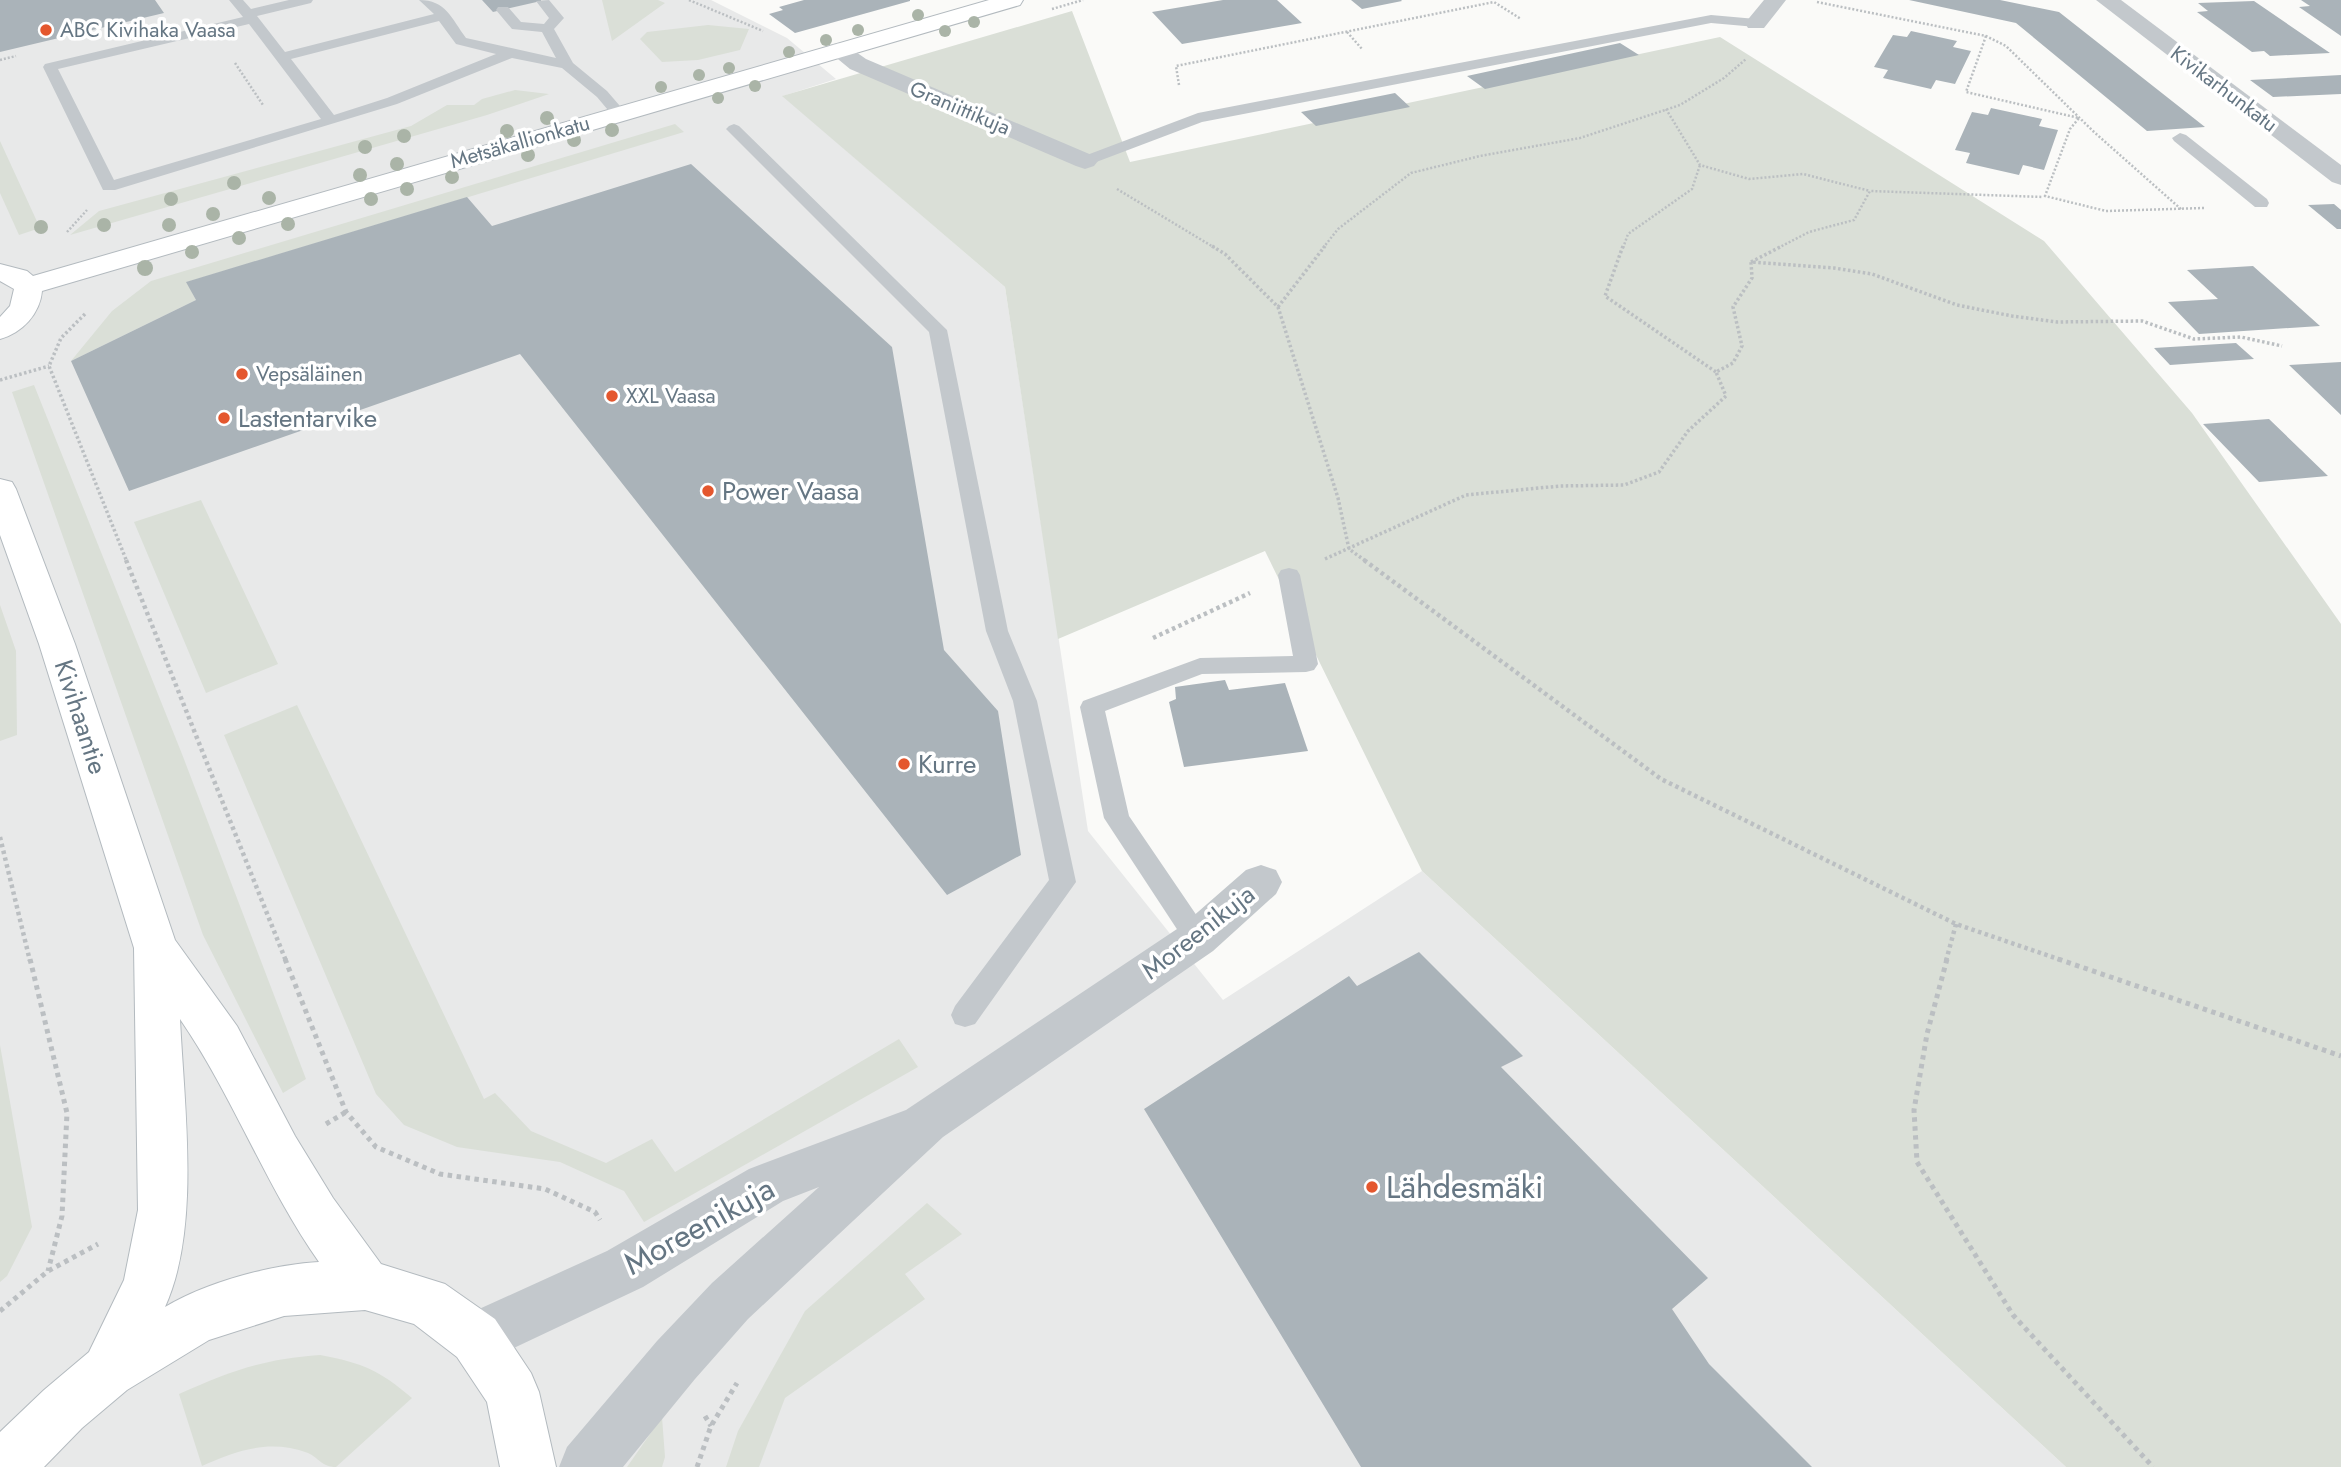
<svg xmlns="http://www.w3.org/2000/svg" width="2341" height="1467" font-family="Jost,sans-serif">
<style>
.built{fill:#e8e9e9}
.green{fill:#dadfd7}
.building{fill:#aab3b9}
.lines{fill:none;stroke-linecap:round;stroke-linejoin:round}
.secondary-casing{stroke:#b3babf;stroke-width:2}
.path-far3{stroke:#bbbfc2;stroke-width:2.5;stroke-dasharray:2 2;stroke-linecap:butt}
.path-far2{stroke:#bbbfc2;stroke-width:3.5;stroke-dasharray:2.5 2.5;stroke-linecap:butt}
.path-far1{stroke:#bbbfc2;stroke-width:4.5;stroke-dasharray:3.5 3.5;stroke-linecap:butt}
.path{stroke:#bbbfc2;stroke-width:5;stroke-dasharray:4.5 4.5;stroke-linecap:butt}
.lane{fill:#c3c8cc;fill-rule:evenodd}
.street{fill:#c3c8cc;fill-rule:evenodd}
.secondary{fill:#fff;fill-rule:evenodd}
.tree{fill:#aab4a7}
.poi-dot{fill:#e4572e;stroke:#fff;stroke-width:2.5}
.labels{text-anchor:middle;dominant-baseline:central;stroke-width:7;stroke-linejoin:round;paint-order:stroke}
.far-poi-label{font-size:21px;fill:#657683;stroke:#fff;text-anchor:start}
.far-street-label{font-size:21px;fill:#657683;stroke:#fff}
.poi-label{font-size:26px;fill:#657683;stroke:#fff;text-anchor:start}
.street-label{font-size:26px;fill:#657683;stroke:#fff}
.near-poi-label{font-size:32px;fill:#657683;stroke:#fff;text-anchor:start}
.near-street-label{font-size:32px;fill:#657683;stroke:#fff}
</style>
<rect width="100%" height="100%" fill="#fafaf8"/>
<path class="built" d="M0 0H711L787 38 836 79 783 96 1005 287 1088 831 1223 1000 1422 871 2066 1467H0Z"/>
<path class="green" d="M602 0H658L665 3 612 41Z
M1072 11 1130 162 1720 37 2044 241 2192 413 2341 624V1467H2066L1422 871 1265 551 1058 639 1005 287 782 96Z
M708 25 749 29 740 50 698 60 662 62 640 39 647 32Z
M515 90 549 94 487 115 70 235 99 211 411 126 447 105H474L482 99Z
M675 124 684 132 187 282 196 300 71 361 112 311 151 281Z
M0 141 40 228 19 235 0 193Z
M34 385 182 754 306 1079 283 1093 203 935 12 392Z
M201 500 278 664 206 693 134 522Z
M0 605 16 651 17 735 0 741Z
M297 705 484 1099 495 1093 531 1131 606 1163 652 1139 675 1172 899 1039 918 1067 644 1222 624 1191 560 1162 457 1147 404 1125 376 1094 224 735Z
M0 1045 32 1227 7 1276 0 1282Z
M927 1203 962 1234 905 1274 925 1299 785 1398 759 1467H726L738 1431 805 1311Z
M320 1355C363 1363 379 1370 412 1398L336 1467C322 1467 319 1458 308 1453 270 1439 237 1450 202 1466L179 1394C231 1371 263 1359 320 1355Z
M662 1417 665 1457 662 1467H627Z"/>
<path class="building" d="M0 0H155L164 13 0 52Z
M482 0H541V1L493 12Z
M804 0H910V1L795 33 769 14 783 10 779 7Z
M1223 0H1277L1302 23 1182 44 1152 12Z
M1351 0H1401L1402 1 1362 9Z
M1909 0H2000L2059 12 2205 127 2147 131 2016 23Z
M2301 0H2341V36L2299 7 2310 6Z
M2254 1 2330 53 2270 56 2264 51 2252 52 2197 12 2208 11 2198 3Z
M1911 31 1957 41 1953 47 1971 51 1955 84 1936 80 1931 89 1883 78 1888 70 1874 67 1893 35 1907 37Z
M1620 43 1639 55 1485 89 1467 76Z
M2341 75V94L2273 97 2250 80Z
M1395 93 1410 107 1316 126 1301 112Z
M1991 108 2042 119 2039 126 2058 130 2044 170 2023 165 2019 175 1966 163 1970 153 1955 150 1972 112 1988 115Z
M691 164 892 347 944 650 998 711 1021 855 947 895 520 354 129 491 71 361 196 300 186 282 467 197 492 226Z
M2334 204 2341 210V229H2337L2308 205Z
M2253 266 2320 326 2199 334 2168 302 2218 299 2187 270Z
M2236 343 2254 359 2170 365 2154 348Z
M2341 362V415L2289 365Z
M2269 419 2328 476 2259 482 2203 424Z
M1225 680 1229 690 1285 683 1308 751 1184 767 1169 702 1176 699 1175 687Z
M1419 952 1523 1056 1501 1067 1708 1278 1672 1309 1709 1364 1812 1467H1361L1144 1109 1349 976 1357 986Z"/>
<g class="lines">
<g class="secondary-casing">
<path id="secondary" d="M989 0H1023L1020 5 42 291C40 314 22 333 0 339V317L10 306 14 289 0 281V264L27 271 33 276Z
M0 479 12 482 16 489 75 644 175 940 237 1026 295 1136 333 1198 381 1264 445 1284 495 1319 531 1373 539 1392 556 1467H500L487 1402 457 1357 414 1324 365 1310 284 1316 209 1340 127 1390 82 1428 44 1467H0V1432L44 1390 89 1352 124 1280 138 1210 134 948 39 644 0 535ZM180 1019C233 1096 265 1185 319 1262 270 1265 207 1282 165 1307 201 1228 184 1106 180 1019Z"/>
</g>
<path class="path-far3" d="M689 0 763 31
M1817 2 1986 36 2006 46 2094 132 2182 210
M1052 9 1083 0
M1347 32 1362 49
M1986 36 1966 92 2079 118 2070 129 2045 196 2106 211 2204 208
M0 60 16 56
M235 63 263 105
M1179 85 1176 66 1494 2 1521 19
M1666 109 1700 165 1749 179 1803 174 1870 191
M1117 189 1215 248
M67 232 87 210
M1323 248 1338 229 1411 173 1480 156 1580 138 1680 105 1724 78 1746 59
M1623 248 1628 234 1692 189 1700 165
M1778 248 1809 232 1854 220 1870 191 2043 197"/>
<path class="path-far2" d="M1212 246 1225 254 1278 307 1338 498 1349 549 1367 562
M1623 246 1605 296 1716 372
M1751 262 1782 246
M1278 307 1325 246
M85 314 61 338 49 366 127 562
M0 380 49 366
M1325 559 1466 495 1560 486 1624 485 1659 472 1688 431 1726 396 1716 372 1733 363 1742 346 1733 307 1752 278 1751 262 1834 268 1872 274 1957 305 2012 316 2057 322 2142 321 2194 339 2241 337 2282 346"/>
<path class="path-far1" d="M126 560 286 961
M1364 560 1661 779 1956 924 2064 961
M1153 638 1250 593
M0 837 30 961
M1946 961 1956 924"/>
<path class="path" d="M30 959 67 1113 62 1216 48 1271
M285 959 346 1112 376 1147 440 1174 545 1189 595 1212 600 1220
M1947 959 1927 1034 1914 1110 1917 1162 2013 1315 2153 1467
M2058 959 2341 1056
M326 1124 346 1112
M0 1311 48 1271 98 1244
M705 1416 711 1426
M697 1467 711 1426 737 1383"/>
<path class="lane" d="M229 0H243L251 9 289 0H313L311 3 257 16 285 52 434 14 419 0C446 0 451 18 466 38L556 58 542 32 512 29 496 10 498 7H508L521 22 544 24 549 18 536 1 549 0 564 18 554 29 573 63 607 91 626 113 623 116H613L597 97 562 68 512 58 397 104 115 190H103L43 67 45 64 243 17ZM439 21 456 44 496 54 387 98 334 115 291 59ZM249 24 321 119 114 180 58 69Z
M1711 15 1756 19 1763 23 1756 27 1711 23 1202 122 1091 164 1085 166 1077 161 1079 158 1198 113Z
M734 124 739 126 947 330 1008 631 1037 701 1076 882 975 1024 965 1027 955 1024 951 1015 955 1006 1049 880 1013 701 986 631 929 332 726 129 729 126Z
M2180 133 2186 135 2267 199 2269 203 2267 207H2255L2174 141 2172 138Z
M1289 568 1297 570 1300 575 1318 664 1314 670 1306 672 1202 674 1105 711 1129 816 1212 938 1208 946 1198 950 1188 946 1104 818 1080 707 1083 701 1200 658 1293 656 1278 575 1281 570Z"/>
<path class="street" d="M1764 0H1786L1764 28H1748L1745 23Z
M2096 0H2121L2341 165V185L2332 182Z
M838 43 846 45 866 59 1094 156 1098 161 1094 166 1085 169 1076 166 850 69 827 50 830 45Z
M1261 865 1276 870 1282 882 1276 894 1213 951 943 1137 748 1319 695 1379 623 1467H559L567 1447 657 1341 712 1283 819 1187 783 1201 643 1287 495 1357 476 1364 457 1357 450 1338 457 1319 607 1251 749 1169 906 1110 1183 925 1246 870Z"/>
<use href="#secondary" class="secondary"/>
</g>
<g class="tree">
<circle cx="918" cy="15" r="6"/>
<circle cx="974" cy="22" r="6"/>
<circle cx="858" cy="30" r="6"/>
<circle cx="945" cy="31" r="6"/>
<circle cx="826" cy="40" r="6"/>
<circle cx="789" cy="52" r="6"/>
<circle cx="729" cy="68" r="6"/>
<circle cx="699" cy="75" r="6"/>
<circle cx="755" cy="86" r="6"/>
<circle cx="661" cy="87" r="6"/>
<circle cx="718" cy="98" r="6"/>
<circle cx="547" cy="118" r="7"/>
<circle cx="612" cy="130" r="7"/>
<circle cx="507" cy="131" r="7"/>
<circle cx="404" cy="136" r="7"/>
<circle cx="574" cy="140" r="7"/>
<circle cx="365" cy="147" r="7"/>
<circle cx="528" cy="155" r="7"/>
<circle cx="397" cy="164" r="7"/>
<circle cx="360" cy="175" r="7"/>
<circle cx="452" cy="177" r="7"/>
<circle cx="234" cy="183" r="7"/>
<circle cx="407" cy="189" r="7"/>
<circle cx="269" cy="198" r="7"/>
<circle cx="171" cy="199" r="7"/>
<circle cx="371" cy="199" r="7"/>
<circle cx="213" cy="214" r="7"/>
<circle cx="288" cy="224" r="7"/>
<circle cx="104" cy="225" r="7"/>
<circle cx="169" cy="225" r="7"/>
<circle cx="41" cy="227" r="7"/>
<circle cx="239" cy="238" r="7"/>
<circle cx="192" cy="252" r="7"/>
<circle cx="145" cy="268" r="8"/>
</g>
<g class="poi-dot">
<circle cx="46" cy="30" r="7"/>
<circle cx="242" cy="374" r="7"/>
<circle cx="612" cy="396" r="7"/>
<circle cx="224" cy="418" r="7"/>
<circle cx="708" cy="491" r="7"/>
<circle cx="904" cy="764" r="7"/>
<circle cx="1372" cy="1187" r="7"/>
</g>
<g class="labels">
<g class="far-poi-label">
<text x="60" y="30">ABC Kivihaka Vaasa</text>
<text x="256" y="374">Vepsäläinen</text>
<text x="626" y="396">XXL Vaasa</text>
</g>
<g class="far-street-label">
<text transform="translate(2224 89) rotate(37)">Kivikarhunkatu</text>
<text transform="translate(960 108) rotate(23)">Graniittikuja</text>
<text transform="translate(520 142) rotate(-16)">Metsäkallionkatu</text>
</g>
<g class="poi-label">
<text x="238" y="418">Lastentarvike</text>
<text x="722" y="491">Power Vaasa</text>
<text x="918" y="764">Kurre</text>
</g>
<g class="street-label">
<text transform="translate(81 717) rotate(72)">Kivihaantie</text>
<text transform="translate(1198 932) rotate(-38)">Moreenikuja</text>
</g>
<g class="near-poi-label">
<text x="1386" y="1187">Lähdesmäki</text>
</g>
<g class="near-street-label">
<text transform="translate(699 1226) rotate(-29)">Moreenikuja</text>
</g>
</g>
</svg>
